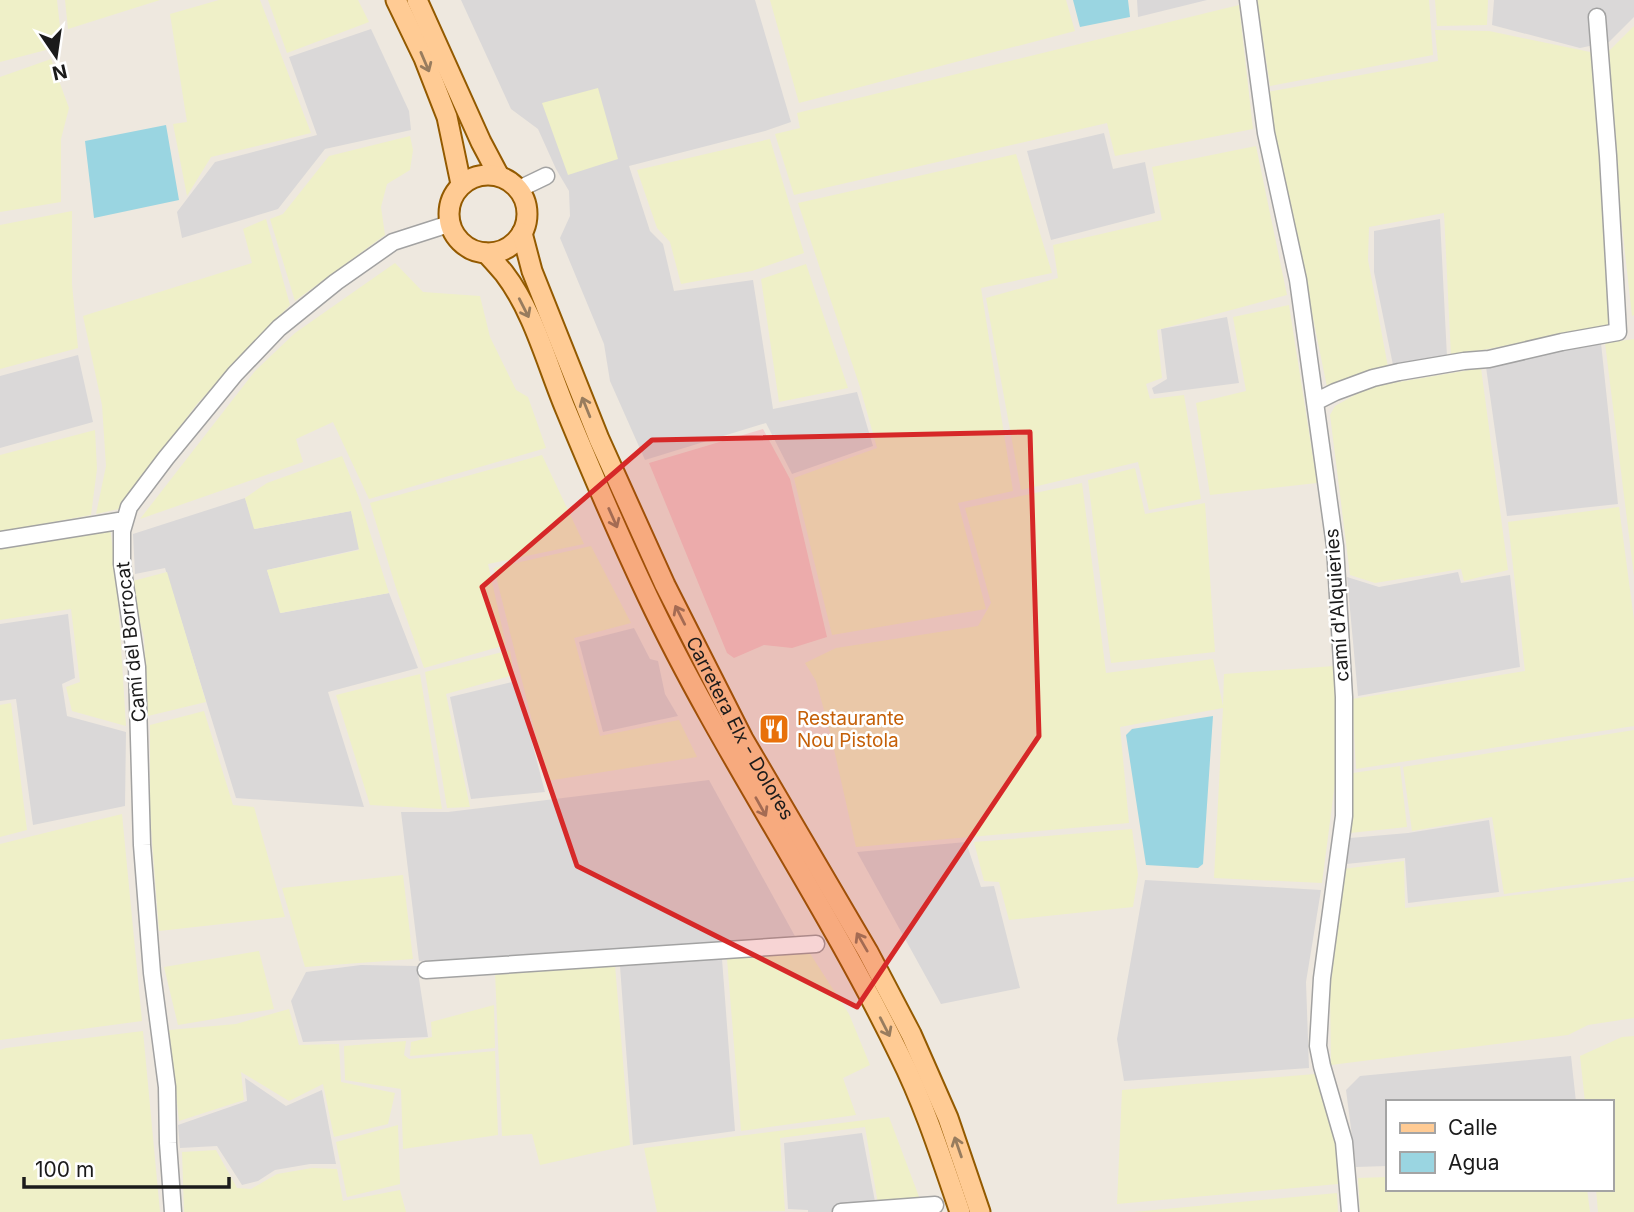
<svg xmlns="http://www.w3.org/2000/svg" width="1634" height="1212" font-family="Inter,sans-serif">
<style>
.residential{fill:#dad8d8}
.commercial{fill:#f2cccc}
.farmland{fill:#eff0c8}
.water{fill:#9ad5e1}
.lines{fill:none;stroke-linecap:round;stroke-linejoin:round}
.minor-casing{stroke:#a2a2a2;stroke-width:19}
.major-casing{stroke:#935a00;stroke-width:23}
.minor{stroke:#fff;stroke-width:16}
.major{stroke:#ffcb94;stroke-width:19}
.oneway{stroke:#987c5e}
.marked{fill:#d62828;fill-opacity:0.2;stroke:#d62828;stroke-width:5;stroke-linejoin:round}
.labels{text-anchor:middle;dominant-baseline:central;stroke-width:5;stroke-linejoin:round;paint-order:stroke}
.street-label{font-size:19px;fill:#1b1b1b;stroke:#fff}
.food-label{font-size:19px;fill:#c56008;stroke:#fff;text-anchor:start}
</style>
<rect width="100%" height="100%" fill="#eee8df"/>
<path class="residential" d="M461 0H755L791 122 765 131 629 166 650 231 663 244 674 291 753 280 773 409 857 392 873 446 792 474 766 423 645 460 610 381 604 344 560 238 570 216 569 191 556 169 538 129 511 109Z
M1137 0H1207L1138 17Z
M1494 0H1634V17L1609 42 1580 48 1492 25Z
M371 29 409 111 411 130 325 149 278 209 182 238 177 212 215 162 317 135 289 57Z
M1104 133 1113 169 1145 162 1155 213 1051 240 1027 151Z
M1440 219 1447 357 1393 365 1374 272V231Z
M1227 317 1239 383 1154 394 1152 388 1167 379 1161 329Z
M1601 343 1618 504 1507 516 1486 367Z
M78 355 93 422 0 448V376Z
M245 498 255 529 351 511 360 549 267 570 281 613 389 593 418 668 328 692 364 807 236 798 165 568 135 574 133 534Z
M1458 572 1461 583 1510 575 1520 667 1358 696 1347 577 1379 587Z
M68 614 75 678 62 684 67 716 126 732 125 806 33 825 16 699 0 701V624Z
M634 628 650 659 658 661 665 694 678 716 603 732 579 642Z
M516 681 545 792 471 799 450 697Z
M709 780 796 938 598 956 419 961 401 812H448Z
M1489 820 1499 892 1408 903 1405 858 1346 864 1350 838 1408 833Z
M966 842 981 887 994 886 1020 988 941 1004 857 852Z
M1145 880 1321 890 1306 982 1309 1068 1124 1081 1117 1039Z
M722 959 735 1131 633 1145 620 966Z
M361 965 417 966 428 1037 303 1042 291 1001 306 972Z
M1571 1056 1576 1102H1387V1166L1356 1167 1346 1090 1360 1076Z
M245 1078 286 1106 322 1090 336 1164H310L275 1170 258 1181 242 1185 217 1146 180 1148 178 1125 247 1101Z
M862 1133 877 1212H808V1210L788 1209 784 1143Z"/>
<path class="commercial" d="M763 429 790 479 827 637 792 648 764 645 734 658 727 653 649 463Z"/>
<path class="farmland" d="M0 0H57L61 36 46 50 0 62Z
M65 0H160L68 29Z
M219 0H260L311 133 211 157 187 196 173 124 187 122 170 14Z
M268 0H358L369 22 287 53Z
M770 0H1066L1075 31 799 103Z
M1257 0H1429L1433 55 1270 86Z
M1435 0H1488L1487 25 1437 26Z
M1239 5 1253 129 1115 156 1107 123 794 195 775 134 800 128 797 113Z
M1634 26V315L1632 316 1618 190 1609 51Z
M1435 30 1489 31 1595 53 1610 326 1451 356 1444 213 1369 227 1368 260 1388 367 1327 387 1267 92 1438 61Z
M51 59 69 108 61 139V202L0 212V77Z
M598 88 618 159 568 175 542 103Z
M410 136 413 150 410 170 387 184 381 207 385 235 295 301 270 219 283 214 329 156Z
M770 139 804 253 752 271 681 284 670 242 657 228 637 170Z
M1256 146 1287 295 1157 330 1162 378 1146 384 1150 399 1184 395 1201 499 1149 510 1138 462 1021 490 986 298 1058 278 1053 245 1162 220 1152 167Z
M1016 154 1052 273 981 288 1013 491 958 503 986 609 832 635 794 478 877 448 860 387 798 203Z
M72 211V284L78 348 0 369V225Z
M266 219 290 305 197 404 119 509 96 514 106 466 102 405 83 316 252 263 243 229Z
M395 263 423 292 480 296 490 337 516 390 528 397 546 448 369 499 333 422 296 439 303 462 140 519 255 371 295 333Z
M806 264 848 388 779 402 761 279Z
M1289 305 1317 483 1210 495 1196 403 1246 391 1233 317Z
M1634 339V576L1605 343Z
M1481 368 1508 570 1464 581 1461 569 1375 583 1350 575 1330 415 1335 406 1369 387Z
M95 430 97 469 91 515 0 532V455Z
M542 455 584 544 488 564 506 645 424 668 396 588 370 503Z
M342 456 359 498 389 593 280 613 267 570 359 550 351 511 254 529 245 498 267 483Z
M1135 468 1145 514 1205 503 1215 652 1111 663 1088 480Z
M1082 483 1106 673 1213 659 1223 706 1224 674 1334 666 1338 760 1322 883 1214 878 1223 708 1120 727 1129 823 856 847 831 736 816 681 805 663 836 648 978 626 991 603 965 508Z
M1619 507 1634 620V726L1356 769 1352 699 1525 671 1508 522Z
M110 527 117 582 126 726 72 711 66 687 80 682 71 609 0 620V545Z
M591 546 631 623 574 638 600 736 679 720 697 757 547 781 494 568Z
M167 572 206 702 148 716 144 637 129 582Z
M510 650 514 675 446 694 470 807 447 808 425 672Z
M420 674 442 809 370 805 336 695Z
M11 703 27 830 0 837V705Z
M204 711 233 805 254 807 285 917 159 931 150 816V725Z
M1634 730V877L1504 894 1492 817 1412 831 1403 767Z
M1400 766 1407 827 1350 833 1353 773Z
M122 814 142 1021 0 1040V844Z
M1132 829 1138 875 1133 907 1009 920 999 882 984 881 974 842Z
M1404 861 1405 908 1634 881V1018L1588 1025 1568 1035 1331 1065 1330 989 1343 869Z
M403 875 413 959 305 967 282 888Z
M259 951 274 1009 178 1025 164 967Z
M809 952 849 1014 870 1065 843 1078 856 1115 741 1131 727 959Z
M615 965 630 1145 540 1165 532 1134 502 1136 495 972Z
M494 1005 495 1048 410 1056 411 1042 432 1037 431 1022Z
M289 1009 299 1045 339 1044 341 1082 395 1093 388 1124 334 1137 323 1084 289 1101 241 1072 244 1100 179 1121 169 1030 236 1024Z
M143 1031 160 1212H0V1050L6 1048Z
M1634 1036V1212H1598L1596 1189H1611V1102H1585L1580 1056 1622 1037Z
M406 1041 404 1055 409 1059 495 1051 498 1135 403 1149 401 1089 345 1080 344 1046Z
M1315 1074 1337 1141 1338 1184 1117 1204 1122 1090Z
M889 1117 921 1202 878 1204 865 1127 780 1138 785 1211 657 1212 644 1148Z
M398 1125 400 1184 347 1197 336 1142Z
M216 1150 237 1188 251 1189 277 1174 312 1168 337 1169 343 1201 400 1190 406 1212H184L182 1152Z
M1387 1177V1189H1587L1590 1212H1360L1358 1178Z
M1337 1193 1338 1212H1133Z"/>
<path class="water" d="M1073 0H1128L1130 17 1080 27Z
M166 125 179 200 94 218 85 141Z
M1213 716 1203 864 1198 868 1146 865 1126 735 1132 729Z"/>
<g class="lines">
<g class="minor-casing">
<path id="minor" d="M1248 0 1266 133 1298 280 1335 546 1344 697V816L1322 978 1318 1046 1322 1066 1344 1142 1350 1212
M519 189 546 176
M1315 402 1335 392 1373 378 1399 372 1464 361 1489 359 1562 342 1618 332 1608 156 1597 17
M0 540 125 520
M426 970 816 944
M173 1212 168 1143 167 1087 152 973 142 845 137 667 122 564V531L129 507 166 458 235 374 279 328 336 282 393 242 449 224
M841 1212 935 1205"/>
</g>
<g class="major-casing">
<g id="major">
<path d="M396 0 424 58 447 117 461 184"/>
<path d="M417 0 481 142 499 176"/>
<circle cx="488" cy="214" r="39"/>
<path id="s1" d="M522 233 532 271 599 439 665 585 743 739 868 952 911 1034 948 1118 980 1212"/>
<path d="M486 253C492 259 498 266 504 273 534 312 547 365 566 410 592 473 619 536 648 597 723 755 824 899 900 1056 925 1106 942 1160 960 1212"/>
</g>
</g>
<use href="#minor" class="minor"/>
<use href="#major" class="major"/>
</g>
<defs><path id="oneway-shaft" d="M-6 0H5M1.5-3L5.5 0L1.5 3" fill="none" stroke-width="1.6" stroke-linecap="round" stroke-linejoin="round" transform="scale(1.75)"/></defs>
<g class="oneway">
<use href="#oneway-shaft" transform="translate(425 62) rotate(67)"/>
<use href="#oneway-shaft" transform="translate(524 308) rotate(63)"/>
<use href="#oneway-shaft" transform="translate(586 407) rotate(-112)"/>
<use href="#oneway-shaft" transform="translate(613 518) rotate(66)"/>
<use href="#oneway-shaft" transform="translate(680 615) rotate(-117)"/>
<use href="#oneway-shaft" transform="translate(761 807) rotate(61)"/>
<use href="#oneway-shaft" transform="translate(862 942) rotate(-120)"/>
<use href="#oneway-shaft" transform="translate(885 1027) rotate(63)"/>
<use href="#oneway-shaft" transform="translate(958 1147) rotate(-109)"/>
</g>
<path class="marked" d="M1030 432 1039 736 857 1007 577 866 482 587 652 440Z"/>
<defs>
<g id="restaurant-square" transform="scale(1.575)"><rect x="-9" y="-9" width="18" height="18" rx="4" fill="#e8710a" stroke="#fff"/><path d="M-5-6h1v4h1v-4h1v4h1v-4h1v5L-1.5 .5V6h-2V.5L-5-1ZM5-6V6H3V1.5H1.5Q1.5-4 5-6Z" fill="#fff"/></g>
</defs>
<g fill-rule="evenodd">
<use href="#restaurant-square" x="774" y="729"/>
</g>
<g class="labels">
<g class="street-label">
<text transform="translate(1337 605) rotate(-94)">camí d'Alquieries</text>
<text transform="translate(131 642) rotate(-96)">Camí del Borrocat</text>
<text stroke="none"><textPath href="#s1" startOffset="542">Carretera Elx - Dolores</textPath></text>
</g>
<g class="food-label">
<text x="797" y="718">Restaurante<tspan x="797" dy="22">Nou Pistola</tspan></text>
</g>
</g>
<rect x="1386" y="1100" width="228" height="91" fill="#ffffff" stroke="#a4a4a4" stroke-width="2"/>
<rect x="1400" y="1123" width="35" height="10" fill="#ffcb94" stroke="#a4a4a4" stroke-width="2"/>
<text x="1448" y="1135" font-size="21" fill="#1b1b1b">Calle</text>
<rect x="1400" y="1152" width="35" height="21" fill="#9ad5e1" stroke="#a4a4a4" stroke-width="2"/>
<text x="1448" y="1170" font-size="21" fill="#1b1b1b">Agua</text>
<g transform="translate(56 56) rotate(167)" stroke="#ffffff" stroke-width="5" paint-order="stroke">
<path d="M0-5L12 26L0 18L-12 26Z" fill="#1b1b1b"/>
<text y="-10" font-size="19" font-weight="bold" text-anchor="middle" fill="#1b1b1b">N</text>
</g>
<path d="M24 1177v10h205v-10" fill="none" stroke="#1b1b1b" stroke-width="3.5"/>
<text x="35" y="1177" font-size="21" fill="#1b1b1b" stroke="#ffffff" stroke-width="5" paint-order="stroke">100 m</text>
</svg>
